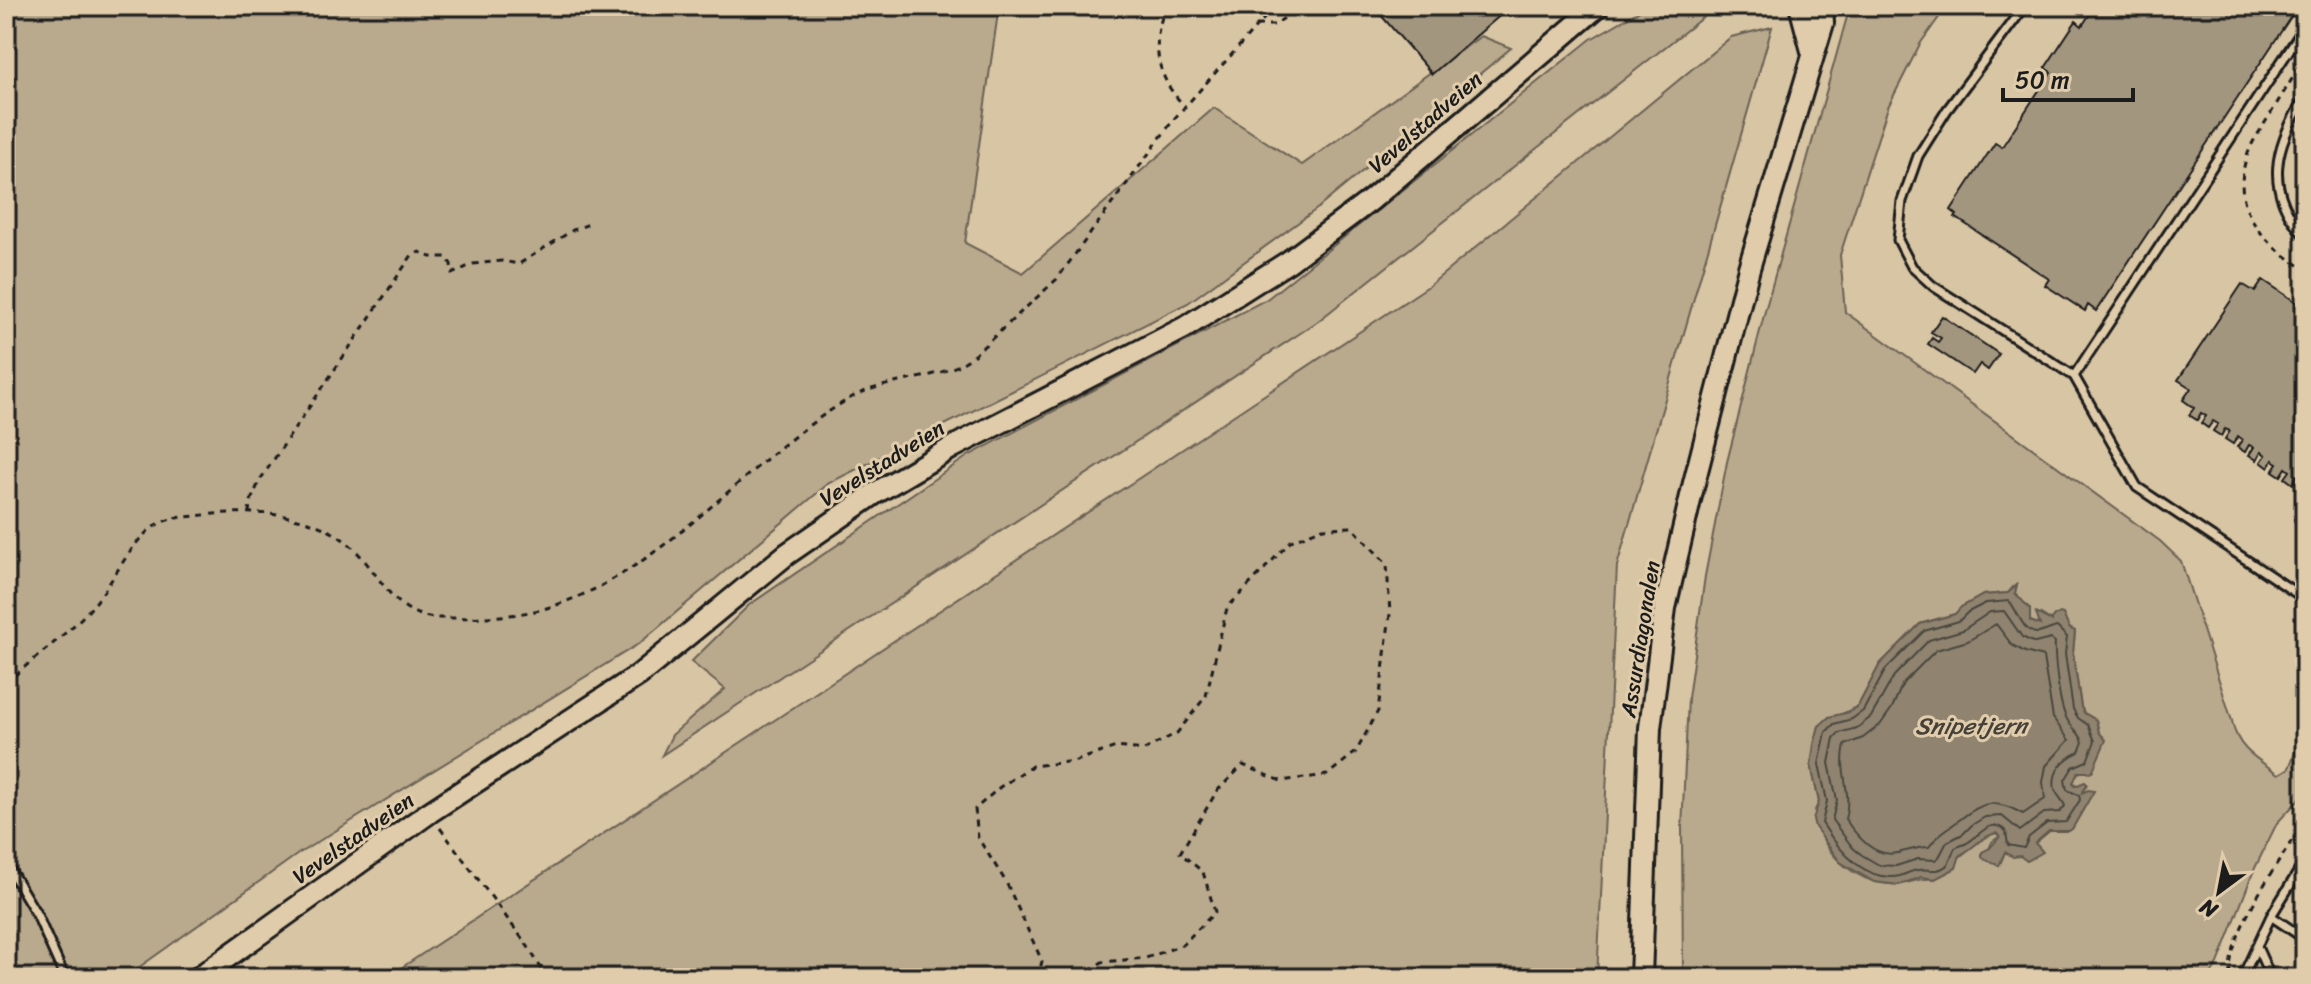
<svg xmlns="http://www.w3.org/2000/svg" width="2311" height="984" font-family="Sriracha,sans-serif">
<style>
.green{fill:#b9a98d;stroke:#6a6254;stroke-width:2;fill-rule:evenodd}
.water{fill:#908470;stroke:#625a4e;stroke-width:2}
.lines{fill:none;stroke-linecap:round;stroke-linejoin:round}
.shore{stroke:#4a463e;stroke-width:2}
.building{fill:#a3967f;stroke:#1c1c1c;stroke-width:2}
.lane-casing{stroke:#1c1c1c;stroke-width:13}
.secondary-casing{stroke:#1c1c1c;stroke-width:26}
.path{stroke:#1c1c1c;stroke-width:3;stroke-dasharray:6 6;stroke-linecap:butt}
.lane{stroke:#e0ccaa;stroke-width:7}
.secondary{stroke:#e0ccaa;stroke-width:20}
.labels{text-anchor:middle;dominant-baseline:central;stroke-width:6;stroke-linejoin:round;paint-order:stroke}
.street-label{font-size:22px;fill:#1c1c1c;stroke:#e0ccaa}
.water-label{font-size:24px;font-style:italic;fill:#454039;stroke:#e0ccaa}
</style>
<rect width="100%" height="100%" fill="#d8c5a4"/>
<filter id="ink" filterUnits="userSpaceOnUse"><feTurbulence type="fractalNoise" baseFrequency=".0125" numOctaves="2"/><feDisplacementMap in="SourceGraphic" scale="16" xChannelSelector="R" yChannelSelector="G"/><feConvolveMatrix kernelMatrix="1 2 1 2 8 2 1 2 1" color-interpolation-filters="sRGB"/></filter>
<g filter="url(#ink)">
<path class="green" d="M6 6H999L965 243 1023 273 1214 108 1302 165 1481 36 1511 48 1318 208 1188 303 829 483 640 643 298 854 124 978H6Z
M1648 6H1717L1317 322 662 755 672 735 725 689 691 662 749 605 968 456 1267 299 1591 39Z
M1850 6H1947L1920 44 1888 107 1840 255 1845 312 2160 541 2181 561 2232 721C2237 749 2257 759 2279 774L2289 768 2297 747 2305 745V793L2277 823 2254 870 2217 966 2208 978H1683L1682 829 1688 698 1705 576 1727 462 1765 311ZM2013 587 2021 602 2029 609 2030 621 2041 625V614L2052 621 2060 614 2069 628 2075 631 2073 653 2081 707 2084 713 2096 720 2102 745 2090 773C2081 770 2075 772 2073 782L2083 790 2082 793 2091 794 2072 829H2052L2035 843 2034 845 2038 847 2020 856 2005 852 1999 866 1985 859 1992 842 2000 836 1996 833C1979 837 1949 867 1935 879 1918 877 1913 883 1898 884 1869 887 1837 866 1824 841 1819 832 1818 820 1815 810L1819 802 1811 765 1819 726 1858 706 1880 664 1920 624 1955 614 1983 595 2008 593Z
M1772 27 1617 566 1597 978H386L1430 285 1731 37Z"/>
<path class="water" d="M2017 585 2015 593 2030 609V621L2040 625 2036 613 2052 621 2053 617 2060 613 2063 614 2069 628 2075 631 2073 653 2081 707 2084 713 2096 720 2099 732 2106 740 2092 772H2078L2073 783 2075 786 2085 782 2087 784 2082 793 2088 790 2094 791 2072 829 2069 831H2049L2035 843 2043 852 2027 861 2020 856 2013 857 2005 852 1999 866 1982 857V852L1990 848C1993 843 1998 841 2000 836L1996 833C1982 836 1973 849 1960 855L1956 868 1935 879 1921 877 1899 885 1874 882 1840 862 1815 827 1813 819 1819 802 1811 765 1814 744 1819 726 1829 717 1849 712 1858 706 1880 664 1920 624 1955 614 1961 607 1983 595 2008 593Z"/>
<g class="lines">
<path class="shore" d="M2009 601C2018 610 2022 633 2038 633 2045 632 2051 628 2057 627L2067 637 2065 654 2073 709 2078 718 2088 725 2095 741 2087 761 2073 767 2065 780 2067 790 2079 795 2080 800 2066 822 2047 823 2029 837 2024 848 2008 845 2006 831C1989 817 1981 835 1967 843 1963 845 1959 846 1955 848 1952 853 1951 861 1947 865 1938 874 1928 868 1918 870 1911 871 1906 874 1900 876 1865 883 1838 849 1822 823L1827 801 1819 764 1826 732 1834 724 1852 719 1863 711 1886 669 1924 631 1959 621 1968 612 1986 603Z
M2004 611 2022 637 2035 643 2051 639 2055 642C2054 657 2059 704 2066 717 2070 728 2079 730 2083 742L2079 752C2065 758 2051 771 2055 789 2057 796 2063 800 2065 806L2060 812 2044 813 2020 831 2002 816 1985 817 1972 825 1963 834 1947 842 1939 857 1935 860 1918 859 1896 866 1879 865 1862 855 1853 848 1832 820 1837 800 1829 763 1834 738 1839 733 1857 728 1871 717 1894 676 1929 640 1963 630 1990 612Z
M1996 624 2012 645 2025 652 2043 657 2053 718 2069 740 2046 766 2043 782 2045 799 2023 814C1994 798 1983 801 1958 821 1945 831 1939 833 1929 847 1917 847 1908 851 1897 853 1874 858 1857 836 1845 819 1853 792 1838 773 1845 745L1863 738 1880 725 1892 708 1903 683 1936 650 1968 641Z"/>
</g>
<path class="building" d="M1373 6H1511L1432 74Z
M2095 6H2298L2096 311 2088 305 2085 311 2045 285 2049 279 1955 217 1957 215 1951 210 1995 143 2002 147 2051 72 2045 68 2076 21 2082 26Z
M2263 280 2305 308V481L2297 476 2293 484 2285 478 2290 471 2286 468 2281 476 2273 471 2278 463 2273 460 2269 468 2261 462 2266 455 2261 452 2257 460 2249 455 2254 447 2249 445 2245 452 2237 447 2242 440 2238 436 2233 444 2225 439 2230 431 2225 429 2221 436 2213 431 2218 424 2213 421 2208 428 2201 423 2206 416 2201 413 2197 420 2189 415 2194 408 2183 400 2191 388 2178 380 2242 284 2255 292Z
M1942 316 1999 354 1988 370 1980 364 1973 374 1928 344 1932 338 1938 342 1941 338 1931 332Z
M2305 497V532L2297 528 2294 519Z"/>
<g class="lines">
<g class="lane-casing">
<path id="lane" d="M2025 6 1947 110 1918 156 1902 201 1898 240 1912 267 1933 286 2074 376 2137 487 2305 599
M2305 98C2274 146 2263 190 2305 236
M2074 376 2305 26
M6 863 37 915 65 978
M2271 916 2305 939
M2257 947 2271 978
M2242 978 2271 916 2305 861"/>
</g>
<g class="secondary-casing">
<path id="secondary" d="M1800 6 1812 51
M198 978 430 812 639 675 787 554 874 494 953 447 1184 328 1288 262 1371 200 1598 6
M1641 978 1650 728 1665 608 1694 483 1749 268 1823 23 1822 6"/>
</g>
<path class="path" d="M1167 6C1149 40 1157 81 1185 106
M1256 25H1274L1302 6
M2305 58 2253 142C2224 200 2257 240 2305 269
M249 513 250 503 260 480 412 255 420 252 430 257H446L451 264 452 274 473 264 502 261 519 264 573 230 589 224
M6 683C35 657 71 632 96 602 114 580 132 540 155 526 167 518 182 517 196 516 247 509 318 510 356 551 384 580 396 619 442 618 477 618 517 617 550 607 665 572 746 460 847 400 885 377 937 383 972 357L1057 279 1174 119 1275 6
M440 828 527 945 547 978
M6 960 16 978
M2230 975C2227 933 2282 857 2305 822
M1038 978 1042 961 1006 882 978 838 975 809 1000 787 1032 766 1076 761 1116 747 1144 750 1177 733 1206 696 1227 608 1291 541 1323 528 1352 527 1387 564 1390 614 1378 711 1356 752 1327 775 1281 781 1243 765 1217 791 1180 853 1203 872 1215 912 1182 945 1146 958 1102 962 1077 978"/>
<use href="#lane" class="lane"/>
<use href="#secondary" class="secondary"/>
</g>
</g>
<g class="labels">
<g class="street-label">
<text transform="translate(1425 122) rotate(-41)">Vevelstadveien</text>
<text transform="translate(882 463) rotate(-32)">Vevelstadveien</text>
<text transform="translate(1640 639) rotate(-81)">Assurdiagonalen</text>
<text transform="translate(353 838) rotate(-35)">Vevelstadveien</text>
</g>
<g class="water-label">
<text x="1971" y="726">Snipetjern</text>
</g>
</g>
<rect width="2311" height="984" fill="none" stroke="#e0ccaa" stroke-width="32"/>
<rect x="16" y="16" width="2279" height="952" fill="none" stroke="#1c1c1c" stroke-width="3" filter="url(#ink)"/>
<g transform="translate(2219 892) rotate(212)" stroke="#e0ccaa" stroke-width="6" paint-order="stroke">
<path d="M0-6L14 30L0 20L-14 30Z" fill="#1c1c1c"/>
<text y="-12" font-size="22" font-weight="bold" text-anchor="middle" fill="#1c1c1c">N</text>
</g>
<path d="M2003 88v12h130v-12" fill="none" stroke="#1c1c1c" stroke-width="4"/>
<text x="2015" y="88" font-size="24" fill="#1c1c1c" stroke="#e0ccaa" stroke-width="6" paint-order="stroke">50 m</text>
</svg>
